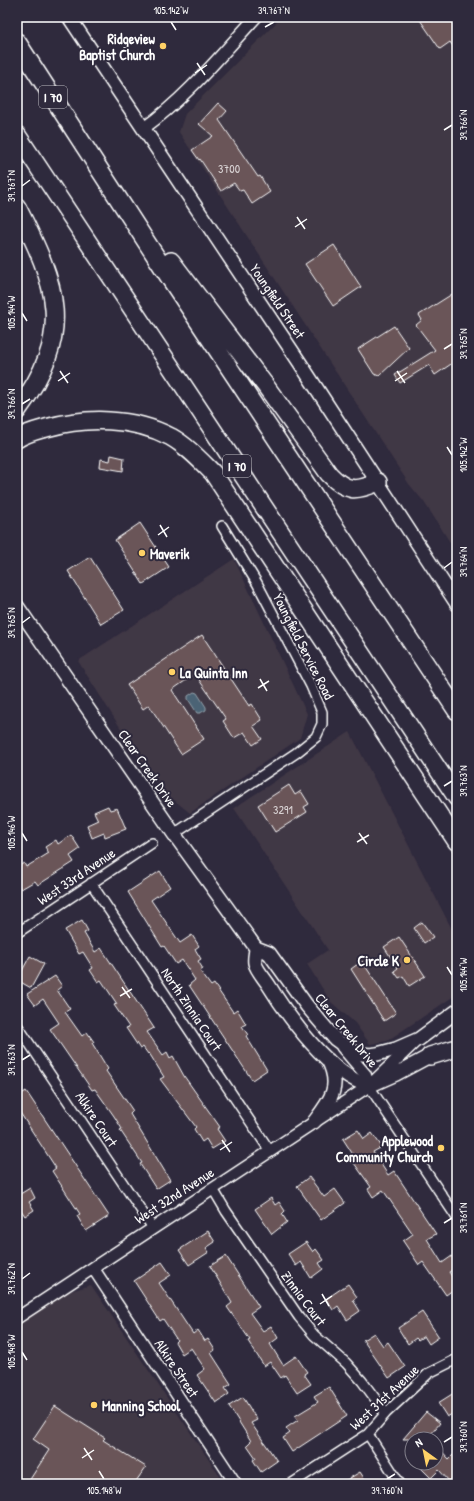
<svg xmlns="http://www.w3.org/2000/svg" width="474" height="1501" font-family="'Patrick Hand',sans-serif">
<style>
.built{fill:#413745}
.water{fill:#4b6475;stroke:#93a2ac}
.building{fill:#6a5558;stroke:#fff}
.lines{fill:none;stroke-linecap:round;stroke-linejoin:round}
.minor-casing{stroke:#fff;stroke-width:12}
.tertiary-casing{stroke:#fff;stroke-width:14}
.secondary-casing{stroke:#fff;stroke-width:16}
.motorway-casing{stroke:#fff;stroke-width:20}
.minor{stroke:#2f2a3d;stroke-width:9}
.tertiary{stroke:#2f2a3d;stroke-width:11}
.secondary{stroke:#2f2a3d;stroke-width:13}
.motorway{stroke:#2f2a3d;stroke-width:17}
.ticks{fill:none;stroke:#fff;stroke-width:1.5}
.poi-dot{fill:#ffd166;stroke:#2f2a3d;stroke-width:1.5}
.labels{text-anchor:middle;dominant-baseline:central;stroke-width:4;stroke-linejoin:round;paint-order:stroke}
.number-label{font-size:12px;fill:#dad4d5}
.shield{fill:#2f2a3d;stroke:#c1bfc5;stroke-width:1}
.shield-label{font-size:13px;font-weight:bold;fill:#fff}
.poi-label{font-size:14px;font-weight:bold;fill:#fff;stroke:#2f2a3d;text-anchor:end}
.street-label{font-size:14px;fill:#fff;stroke:#2f2a3d}
.neatline{fill:none;stroke:#fff;stroke-width:1.5}
.ticks-label{font-size:10px;text-anchor:middle;fill:#fff}
</style>
<rect width="100%" height="100%" fill="#2f2a3d"/>
<filter id="ink" filterUnits="userSpaceOnUse"><feTurbulence type="fractalNoise" baseFrequency=".025" numOctaves="2"/><feDisplacementMap in="SourceGraphic" scale="8" xChannelSelector="R" yChannelSelector="G"/><feConvolveMatrix kernelMatrix="1 2 1 2 8 2 1 2 1" color-interpolation-filters="sRGB"/></filter>
<g filter="url(#ink)">
<path class="built" d="M282 17H457V553L424 502 409 484 179 132 185 114Z
M234 559 307 714 300 738 190 813 158 787 78 661Z
M350 732 457 939V994L387 1041 370 1044 355 1023 331 1002 307 964 328 950 234 808Z
M91 1285 225 1484H17V1326L68 1292Z"/>
<path class="water" d="M194 692 197 693 206 707V710L200 713H197L188 699V696Z"/>
<path class="building" d="M418 17H457V52L450 42 440 49Z
M218 103 227 111 219 120 258 177 260 176 270 192 252 204 243 190 240 191 234 183 221 191 200 159 199 160 192 150 213 136 199 124Z
M334 245 361 287 333 306 305 264Z
M457 291V360L435 375 429 365 400 383 395 375 435 350 416 325 422 320 419 315Z
M394 326 409 348 379 376 374 374 358 349Z
M111 455 124 458 123 471 100 467 101 459 110 461Z
M140 523 169 567 143 584 115 540Z
M90 557 124 610 101 624 68 571Z
M202 635 249 706 252 704 262 720 253 726 262 739 253 745 244 732 234 738 223 721 226 719 195 674 172 690 204 739 181 754 149 705 143 709 127 685Z
M289 785 295 795 301 791 309 804 304 807 307 812 275 832 258 805Z
M108 806 110 810 117 808 126 829 105 837 104 833 92 838 87 825 98 820 94 812Z
M71 835 80 849 70 856 74 862 38 885 35 881 21 889 17 883V867L24 863 26 867 49 853 45 847 56 840 58 844Z
M160 871 170 887 151 900 180 943 192 935 199 946 195 949 201 959 198 961 203 969 200 971 211 986 214 984 233 1012 237 1009 246 1024 242 1026 248 1035 246 1036 267 1070 252 1080 189 985 195 980 182 960 176 964 164 946 162 947 128 892Z
M82 920 88 931 84 933 95 952 101 948 154 1028 147 1032 163 1055 167 1052 170 1058 173 1056 184 1076 220 1127 217 1129 225 1141 212 1149 206 1139 202 1142 194 1129 196 1127 160 1079 164 1077 149 1053 148 1054 143 1047 140 1049 126 1028 129 1027 114 1005 117 1004 101 980 98 982 90 970 93 968 83 952 79 954 65 930Z
M422 922 433 937 424 943 414 928Z
M399 937 425 976 409 986 403 976 399 978 394 971 398 968 384 947Z
M30 956 44 964 31 988 17 980Z
M362 961 396 1013 384 1021 351 969Z
M55 976 62 986 57 990 70 1009 65 1012 82 1036 87 1032 94 1042 92 1043 108 1069 106 1071 133 1111 130 1114 170 1180 156 1189 140 1164 142 1163 120 1130 122 1129 114 1116 95 1089 92 1090 50 1029 59 1023 43 999 35 1005 27 994Z
M26 1091 109 1216 86 1231 77 1216 80 1214 52 1171 56 1168 17 1108V1097Z
M358 1130 364 1139 372 1133 382 1147 373 1152 388 1175 394 1171 436 1234 427 1239 442 1263 452 1256 457 1264V1267L449 1272 457 1284V1287L446 1295 423 1262 419 1265 403 1241 413 1234 383 1190 373 1197 368 1189 371 1187 349 1156 352 1153 343 1139Z
M309 1177 324 1197 335 1189 345 1203 321 1220 297 1186Z
M30 1188 35 1198 29 1202 34 1210 25 1216 21 1210 17 1212V1196Z
M271 1198 275 1205 279 1202 285 1211 282 1214 287 1222 272 1234 255 1209Z
M208 1231 215 1242 206 1248 209 1252 189 1265 179 1250Z
M306 1242 313 1252 316 1249 324 1260 319 1263 323 1269 311 1278 301 1262 296 1266 288 1254Z
M226 1256 259 1307 250 1313 263 1331 271 1326 278 1338 270 1344 283 1365 296 1356 307 1372 304 1374 311 1384 297 1393 285 1375 281 1378 270 1362 264 1366 248 1341 250 1340 227 1307 232 1303 210 1266Z
M162 1262 171 1275 159 1283 193 1334 198 1330 205 1341 208 1339 215 1350 211 1353 231 1384 225 1388 229 1394 216 1403 197 1375 205 1369 191 1348 182 1354 175 1342 177 1340 163 1319 160 1321 134 1281Z
M348 1284 357 1297 353 1300 360 1311 347 1320 338 1306 333 1310 326 1299Z
M422 1312 439 1337 429 1344 424 1336 418 1340 416 1338 408 1344 398 1328Z
M374 1333 383 1346 388 1342 405 1367 389 1378 363 1340Z
M329 1387 347 1416 292 1452 283 1438 290 1433 286 1428 298 1420 295 1416 318 1402 314 1396Z
M457 1391V1411L447 1417 438 1403Z
M243 1397 257 1420 251 1423 277 1461 261 1472 253 1460 256 1458 247 1445 251 1441 229 1406Z
M55 1406 105 1438 103 1440 146 1467 134 1484H27L49 1450 33 1439Z
M426 1412 440 1423 427 1439H403Z
M436 1445 449 1459 453 1455 457 1460V1473L449 1481 439 1470 431 1478 421 1468 426 1463H436Z
M360 1472 368 1484H340Z"/>
<g class="lines">
<g class="minor-casing">
<path id="minor" d="M174 834 296 753 316 737 322 724V712L311 686 257 583 222 526
M91 883 270 1151
M17 933 152 843
M17 1025 153 1228
M369 1086 457 1218
M213 1189 226 1211 299 1317 314 1335 346 1363 362 1381 386 1413
M368 1434 400 1484
M291 1484 368 1434 386 1413 429 1373 457 1359"/>
</g>
<g class="tertiary-casing">
<path id="tertiary" d="M144 128C187 97 220 56 256 17
M342 1047 365 1074 369 1086
M93 1268 236 1484
M17 1318 369 1086 414 1043"/>
</g>
<g class="secondary-casing">
<path id="secondary" d="M69 17 300 363 457 604
M17 606 174 834 256 948 269 953 307 1006 335 1039 350 1050 357 1053 369 1055 377 1054 396 1049 419 1039 457 1011
M256 948C256 952 254 958 255 963 256 969 264 978 268 984 289 1018 329 1074 369 1086L396 1074 437 1052
M314 1122C330 1101 342 1087 328 1060"/>
</g>
<g class="motorway-casing">
<path id="motorway" d="M17 42 171 280 457 711
M17 135 457 798
M17 207C58 287 75 333 17 411
M171 261 265 385 329 474C346 492 356 492 378 482
M17 439C26 433 35 431 46 428 86 417 133 417 171 437 187 446 200 460 213 473L457 842
M430 1056 457 1048"/>
</g>
<use href="#minor" class="minor"/>
<use href="#tertiary" class="tertiary"/>
<use href="#secondary" class="secondary"/>
<use href="#motorway" class="motorway"/>
</g>
</g>
<path class="ticks" d="M171 22 176 30M265 27 274 22M197 63 205 75M195 73 207 65M444 130 452 125M22 186 30 180M297 217 305 229M295 227 307 219M22 313 27 321M444 349 452 344M60 371 68 383M397 371 405 383M58 381 70 373M395 381 407 373M22 404 30 399M447 447 452 455M160 525 167 537M158 535 169 527M444 568 452 562M22 623 30 617M260 679 267 691M258 688 269 681M444 786 452 781M22 833 27 841M359 833 367 844M357 842 369 835M447 967 452 975M122 987 130 998M120 996 132 989M22 1060 30 1055M222 1140 230 1152M220 1150 232 1142M444 1223 452 1218M22 1279 30 1273M322 1294 329 1306M320 1304 332 1296M22 1352 27 1360M444 1442 452 1437M84 1448 92 1460M82 1458 94 1450M99 1471 104 1479M387 1479 395 1474"/>
<g class="poi-dot">
<circle cx="163" cy="46" r="4"/>
<circle cx="142" cy="553" r="4"/>
<circle cx="172" cy="672" r="4"/>
<circle cx="407" cy="960" r="4"/>
<circle cx="441" cy="1148" r="4"/>
<circle cx="94" cy="1405" r="4"/>
</g>
<g class="labels">
<g class="number-label">
<text x="229" y="168">3700</text>
<text x="283" y="809">3291</text>
</g>
<g class="shield">
<rect x="39" y="86" width="28" height="22" rx="3"/>
<rect x="223" y="455" width="28" height="22" rx="3"/>
</g>
<g class="shield-label">
<text x="53" y="97">I 70</text>
<text x="237" y="466">I 70</text>
</g>
<g class="poi-label">
<text x="155" y="38">Ridgeview<tspan x="155" dy="16">Baptist Church</tspan></text>
<text x="150" y="553" text-anchor="start">Maverik</text>
<text x="180" y="672" text-anchor="start">La Quinta Inn</text>
<text x="399" y="960">Circle K</text>
<text x="433" y="1140">Applewood<tspan x="433" dy="16">Community Church</tspan></text>
<text x="102" y="1405" text-anchor="start">Manning School</text>
</g>
<g class="street-label">
<text transform="translate(278 301) rotate(56)">Youngfield Street</text>
<text transform="translate(304 646) rotate(63)">Youngfield Service Road</text>
<text transform="translate(148 768) rotate(55)">Clear Creek Drive</text>
<text transform="translate(76 876) rotate(-34)">West 33rd Avenue</text>
<text transform="translate(192 1009) rotate(56)">North Zinnia Court</text>
<text transform="translate(347 1030) rotate(51)">Clear Creek Drive</text>
<text transform="translate(97 1119) rotate(56)">Alkire Court</text>
<text transform="translate(174 1195) rotate(-33)">West 32nd Avenue</text>
<text transform="translate(304 1298) rotate(53)">Zinnia Court</text>
<text transform="translate(177 1368) rotate(56)">Alkire Street</text>
<text transform="translate(384 1397) rotate(-43)">West 31st Avenue</text>
</g>
</g>
<rect width="474" height="1501" fill="none" stroke="#2f2a3d" stroke-width="44"/>
<g transform="translate(424 1451) rotate(327)"><circle r="19" fill="#2f2a3d" stroke="#827f8b"/>
<path d="M0-3L7 15L0 10L-7 15Z" fill="#ffd166"/>
<text y="-6" font-size="11" font-weight="bold" text-anchor="middle" fill="#ffffff">N</text>
</g>
<rect x="22" y="22" width="430" height="1457" class="neatline"/>
<g class="ticks-label">
<text x="171" y="14">105.142°W</text>
<text x="274" y="14">39.767°N</text>
<text transform="translate(463 125) rotate(-90)" y="4">39.766°N</text>
<text transform="translate(11 186) rotate(-90)" y="4">39.767°N</text>
<text transform="translate(11 313) rotate(-90)" y="4">105.144°W</text>
<text transform="translate(463 344) rotate(-90)" y="4">39.765°N</text>
<text transform="translate(11 404) rotate(-90)" y="4">39.766°N</text>
<text transform="translate(463 455) rotate(-90)" y="4">105.142°W</text>
<text transform="translate(463 562) rotate(-90)" y="4">39.764°N</text>
<text transform="translate(11 623) rotate(-90)" y="4">39.765°N</text>
<text transform="translate(463 781) rotate(-90)" y="4">39.763°N</text>
<text transform="translate(11 833) rotate(-90)" y="4">105.146°W</text>
<text transform="translate(463 975) rotate(-90)" y="4">105.144°W</text>
<text transform="translate(11 1060) rotate(-90)" y="4">39.763°N</text>
<text transform="translate(463 1218) rotate(-90)" y="4">39.761°N</text>
<text transform="translate(11 1279) rotate(-90)" y="4">39.762°N</text>
<text transform="translate(11 1352) rotate(-90)" y="4">105.148°W</text>
<text transform="translate(463 1437) rotate(-90)" y="4">39.760°N</text>
<text x="104" y="1494">105.148°W</text>
<text x="387" y="1494">39.760°N</text>
</g>
</svg>
